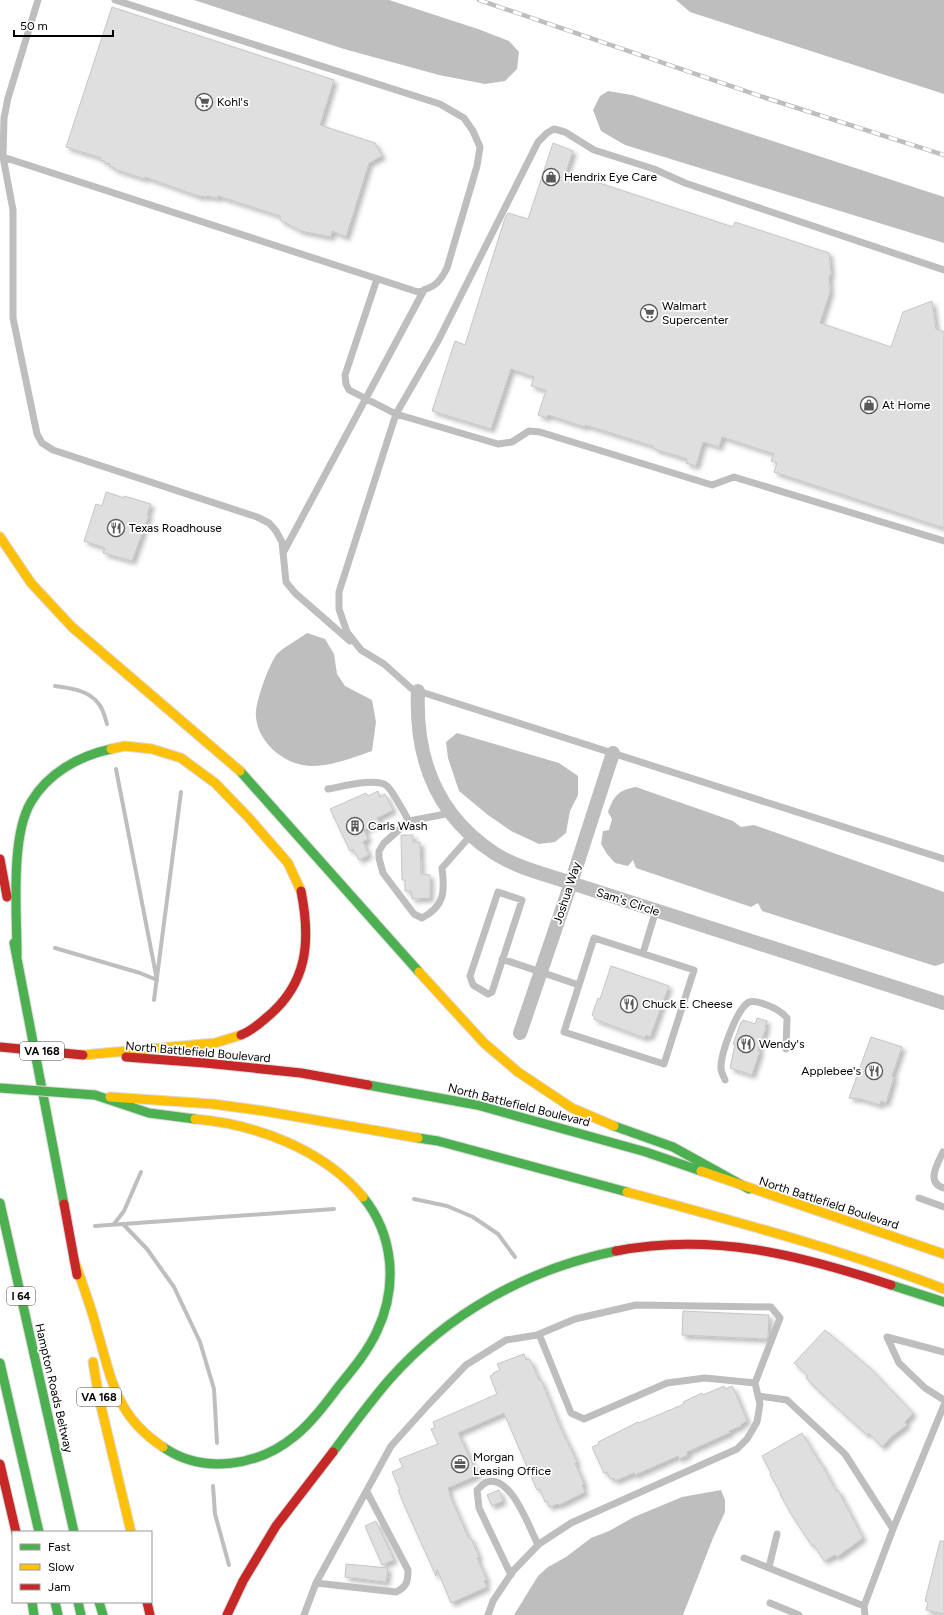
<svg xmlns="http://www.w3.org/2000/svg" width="944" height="1615" font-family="Figtree,sans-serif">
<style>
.water{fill:#bebebe}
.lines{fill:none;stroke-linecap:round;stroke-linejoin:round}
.stream{stroke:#bebebe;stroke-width:4}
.building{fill:#dfdfdf;stroke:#c6c6c6;filter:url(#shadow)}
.fast-casing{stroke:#dbdbdb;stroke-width:11}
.slow-casing{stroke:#dbdbdb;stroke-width:11}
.jam-casing{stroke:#dbdbdb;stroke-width:11}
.lane{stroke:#bebebe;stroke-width:7}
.street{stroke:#bebebe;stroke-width:14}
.fast{stroke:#4caf50;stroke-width:9}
.slow{stroke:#ffc107;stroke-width:9}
.jam{stroke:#c62828;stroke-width:9}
.rail-casing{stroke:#bebebe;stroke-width:4.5}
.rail{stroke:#fff;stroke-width:3;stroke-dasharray:9;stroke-linecap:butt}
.fast-bridge-casing{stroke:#dbdbdb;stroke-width:11;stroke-linecap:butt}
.jam-bridge-casing{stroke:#dbdbdb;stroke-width:11;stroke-linecap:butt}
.fast-bridge{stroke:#4caf50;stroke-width:9}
.jam-bridge{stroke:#c62828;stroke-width:9}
.labels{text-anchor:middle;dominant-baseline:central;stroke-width:3.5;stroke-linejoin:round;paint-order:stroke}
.shield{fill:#fff;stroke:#4c4c4c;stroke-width:1}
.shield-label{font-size:11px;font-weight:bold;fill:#000}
.poi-label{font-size:12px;fill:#000;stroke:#fff;text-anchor:start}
.street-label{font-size:12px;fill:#000;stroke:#fff}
</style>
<defs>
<filter id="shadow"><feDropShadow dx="3.5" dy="3.5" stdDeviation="2" flood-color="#0004"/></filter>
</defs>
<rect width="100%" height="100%" fill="#fff"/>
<path class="water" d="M194 0H389L478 29 509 41 519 52 517 69 505 81 485 84 439 75 344 49Z
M676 0H944V94L690 12Z
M608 91 632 95 944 197V243L625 145 601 131 593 110 600 96Z
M307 633 325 639 334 654 337 674 345 686 372 700 376 722 372 751C352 758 332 766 310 766 285 765 258 743 256 717 254 705 269 664 277 654 285 646 298 640 307 633Z
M457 733 559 763 578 776V795L570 811 566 833 555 842 539 844 511 831 488 815 459 791 448 758 446 742Z
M636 787 733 821 741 827 754 825 944 892V963L935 966 762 911 758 903 751 907 636 868 633 860 628 866 615 863 607 854 601 844 603 831 609 830 612 819 608 812C614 795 619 790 636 787Z
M721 1490 725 1500V1512L713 1538 683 1615H514L538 1576 548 1567 566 1557 591 1538 609 1531 634 1517 682 1497Z"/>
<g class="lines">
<path class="stream" d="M55 686C70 688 88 690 98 703 103 708 105 717 107 724
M116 769 157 980
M55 948 140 973 157 980
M154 1000 181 792
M414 1199 447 1206 473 1217 498 1234 515 1257
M114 1224 124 1211 141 1172
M123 1224 147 1249 174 1287 200 1342 214 1389 217 1443
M95 1226 334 1209
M213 1486 215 1514 229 1565"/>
</g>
<path class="building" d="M112 7 334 80 320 125 375 143 382 156 369 163 346 237 332 231 331 237 301 231 280 220V216L218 196V198L207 196 206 197 201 196V197L145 177V179L114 169 115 168 109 166 110 164 105 163V161L100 160 101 158 66 147Z
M553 143 573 151 566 172 733 227 735 222 829 253 831 275H829L830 292 820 323 891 347 903 312 932 301 936 329 944 332V528L774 472 777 463 771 461 774 454 722 437 719 447 703 442 696 466 686 463 687 459 655 449 653 446 585 425V427L548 415 547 418 538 415 546 390 531 386 534 377 511 369 491 429 432 411 455 341 465 345 505 218 508 213 528 219Z
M106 492 124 498V496L151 504 147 515H149L132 561 103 553 105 548 84 541 96 504 102 506Z
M378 791 380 797 385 794 393 810 377 818 380 822 364 830 368 839 363 842 369 855 359 860 353 849 350 851 330 809 366 793 368 796Z
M401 835H413V842H420L421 874 430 875V898L412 899 411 891H405V880H402Z
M611 966 669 986 650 1037 646 1035 645 1038 594 1019 595 1017 592 1015 598 998 600 999Z
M757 1018 767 1021 765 1027 766 1028 758 1051H760L752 1075 730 1068 735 1044H733L741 1022H743V1020L755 1024Z
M871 1037 902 1047 892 1076 894 1077 886 1103 881 1101 880 1105 861 1099 849 1098Z
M683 1311 769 1315 768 1336 767 1339 682 1335Z
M825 1330 870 1368 913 1413 905 1422 907 1425 891 1437 882 1447 869 1433 867 1435 822 1394 806 1378 808 1376 794 1363Z
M524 1354 526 1360 529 1359 531 1362 539 1380H541L560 1427 577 1462 575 1463 584 1484 582 1486 585 1492 559 1505 558 1504 549 1507 547 1501 545 1502 540 1489 537 1490 504 1413 458 1433 478 1475 448 1488 450 1494H449L469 1539 471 1538 479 1557 477 1558 487 1580 484 1581 487 1587 451 1603 437 1569 436 1576 405 1507 398 1490H400L392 1472 403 1467 399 1459 438 1444 431 1429 435 1428 433 1422 497 1394 490 1376 494 1374 493 1373 500 1370 497 1364Z
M724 1386 725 1389 732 1386 736 1394 747 1421 741 1424V1426L729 1431 730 1433 727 1434 687 1452 688 1455 679 1459 678 1456 635 1475 634 1473 615 1481 614 1478 610 1479 607 1472 604 1473 592 1447 599 1444 598 1442 638 1422 639 1423 684 1404 683 1402 702 1393 703 1395Z
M802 1433 820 1463H821L836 1491 838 1490 863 1538 837 1557 835 1555 824 1561 814 1545 812 1546 791 1514 780 1494H781L770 1474 771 1473 762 1456Z
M499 1490 503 1501 492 1506 487 1495Z
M376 1521 394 1560 382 1565 365 1526Z
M940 1541H944V1614L926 1610 928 1602 925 1601Z
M346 1564 388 1568 386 1582 345 1577Z"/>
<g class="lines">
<g class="fast-casing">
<path id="fast" d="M240 771 419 972
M14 943 64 1204
M17 956C17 914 10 837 31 802 48 773 79 756 111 749
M368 1085 477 1105 646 1152 701 1171
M95 1095 149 1113 195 1119
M614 1126 673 1147 749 1189
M418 1138 438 1141 627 1192
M0 1203 74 1532
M891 1285 944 1302
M0 1363 39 1532
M163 1447C203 1475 259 1466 295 1436 312 1422 326 1403 339 1386 353 1369 368 1351 377 1331 398 1287 394 1235 363 1197
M333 1452C351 1428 369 1403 389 1380 448 1313 528 1269 616 1251
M32 1602 34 1615
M55 1602 58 1615
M78 1602 81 1615
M99 1602 103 1615"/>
</g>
<g class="slow-casing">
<path id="slow" d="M0 537 31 583 72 627 240 771
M111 749 125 746 152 749 181 758 215 783 248 817 288 863 301 891
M419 972 484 1043 518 1072 572 1108 614 1126
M83 1055 215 1043 241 1035
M110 1097 213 1104 264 1111 418 1138
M195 1119C255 1124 323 1149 363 1197
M701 1171 944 1254
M627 1192C733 1221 841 1249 944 1289
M74 1260C82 1283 91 1306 97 1330 112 1381 116 1416 163 1447
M93 1362 99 1398 131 1532"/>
</g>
<g class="jam-casing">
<path id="jam" d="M0 859 7 897
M241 1035C251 1031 258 1025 266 1018 308 984 311 941 301 891
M126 1057 205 1063 301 1073 368 1085
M64 1204 77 1275
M616 1251C712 1232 800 1255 891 1285
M0 1464 16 1532
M147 1602 150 1615
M227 1615 243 1581 276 1526 333 1452"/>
</g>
<path class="lane" d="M38 0 8 98 4 118 3 157 13 210V318L37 434 42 443 53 450 257 517 269 523 276 531 282 542 286 582 295 593 350 641
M3 157 418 292C434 287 439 284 447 268L477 166 480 147 473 131 464 118 440 104 115 0
M377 279 345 375 346 384 349 390 396 414 438 341 538 142 547 133 554 129 565 132 594 150 654 169 685 183 944 270
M944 541 734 477 712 485 540 432 529 431 512 442 498 444 396 414 339 592V609L347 632 361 650 384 664 412 689 944 859
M283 553 424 290
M328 789C341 787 377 777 387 786 393 791 404 813 409 821
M451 813 409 821 384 843 379 851V858L383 873 414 914 422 918C445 906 445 891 442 868L471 835
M498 892 522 900 492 992 488 994 473 985 470 976Z
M594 938 694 970 664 1064 564 1032Z
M643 953 656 910
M502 959 579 985
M725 1080C724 1077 721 1072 721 1069 720 1055 737 1008 749 1002 755 1000 761 1003 767 1005 775 1008 781 1011 787 1018L786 1049
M943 1152C938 1163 925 1183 944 1188
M919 1198 944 1207
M539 1334 571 1413 584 1419 667 1383 705 1378 755 1383
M944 1352 887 1337 899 1363 925 1388 944 1400
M758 1396 787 1400 845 1454 893 1529 864 1606 865 1615
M893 1529 944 1405
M744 1558 864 1606
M769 1567 777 1534
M511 1575 479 1508 477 1490C480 1488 483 1483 487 1482 511 1474 530 1529 538 1545
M316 1583 396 1592C407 1587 408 1581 408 1570L367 1492
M770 1603 799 1615
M304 1615 316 1583 391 1446 428 1405 466 1365 506 1340 537 1335 575 1319 636 1305 771 1307 780 1318 755 1383 760 1404 757 1422 747 1439 737 1449 571 1523 539 1544 513 1571 493 1601 488 1615"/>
<path class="street" d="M418 691C415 758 436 815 494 853 517 868 545 874 571 883L944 1003
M520 1033 571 883 613 753"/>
<use href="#fast" class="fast"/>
<use href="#slow" class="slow"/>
<use href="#jam" class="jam"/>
<g class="rail-casing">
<path id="rail" d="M479 0 766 98 944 155"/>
</g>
<use href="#rail" class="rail"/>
<g class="fast-bridge-casing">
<path id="fast-bridge" d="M0 1088 95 1095"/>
</g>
<g class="jam-bridge-casing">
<path id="jam-bridge" d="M0 1047 83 1055"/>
</g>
<use href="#fast-bridge" class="fast-bridge"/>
<use href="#jam-bridge" class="jam-bridge"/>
</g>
<defs>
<g id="supermarket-ring" transform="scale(0.9)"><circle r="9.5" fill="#fff" stroke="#595959" stroke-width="1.5"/><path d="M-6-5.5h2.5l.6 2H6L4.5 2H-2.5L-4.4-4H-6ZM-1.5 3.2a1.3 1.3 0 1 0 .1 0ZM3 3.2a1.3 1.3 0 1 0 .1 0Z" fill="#595959"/></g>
<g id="shop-ring" transform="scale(0.9)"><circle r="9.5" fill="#fff" stroke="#595959" stroke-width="1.5"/><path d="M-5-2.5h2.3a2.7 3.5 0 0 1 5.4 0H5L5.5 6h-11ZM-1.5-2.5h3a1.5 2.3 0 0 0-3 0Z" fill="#595959"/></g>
<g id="restaurant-ring" transform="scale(0.9)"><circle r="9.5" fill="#fff" stroke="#595959" stroke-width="1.5"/><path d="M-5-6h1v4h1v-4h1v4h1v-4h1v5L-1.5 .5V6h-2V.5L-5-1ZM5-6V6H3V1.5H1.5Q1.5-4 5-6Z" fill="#595959"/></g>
<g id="building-ring" transform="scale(0.9)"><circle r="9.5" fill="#fff" stroke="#595959" stroke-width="1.5"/><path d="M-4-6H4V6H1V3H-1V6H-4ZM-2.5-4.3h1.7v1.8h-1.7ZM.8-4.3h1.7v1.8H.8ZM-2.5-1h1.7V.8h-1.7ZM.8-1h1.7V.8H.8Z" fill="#595959"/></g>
<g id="office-ring" transform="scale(0.9)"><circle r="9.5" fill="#fff" stroke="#595959" stroke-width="1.5"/><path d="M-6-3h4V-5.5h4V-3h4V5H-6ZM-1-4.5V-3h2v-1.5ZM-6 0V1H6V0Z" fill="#595959"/></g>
</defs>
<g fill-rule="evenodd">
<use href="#supermarket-ring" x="204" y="102"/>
<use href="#shop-ring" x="551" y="177"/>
<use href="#supermarket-ring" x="649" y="313"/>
<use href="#shop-ring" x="869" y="405"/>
<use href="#restaurant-ring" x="116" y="528"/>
<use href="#building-ring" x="355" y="826"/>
<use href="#restaurant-ring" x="629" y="1004"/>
<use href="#restaurant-ring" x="746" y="1044"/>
<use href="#restaurant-ring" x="874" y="1071"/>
<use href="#office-ring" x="460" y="1464"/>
</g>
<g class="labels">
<g class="shield">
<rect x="20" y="1042" width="44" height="18" rx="3"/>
<rect x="7" y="1287" width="28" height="18" rx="3"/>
<rect x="77" y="1388" width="44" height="18" rx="3"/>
</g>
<g class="shield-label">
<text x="42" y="1051">VA 168</text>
<text x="21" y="1296">I 64</text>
<text x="99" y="1397">VA 168</text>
</g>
<g class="poi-label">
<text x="217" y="102">Kohl's</text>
<text x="564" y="177">Hendrix Eye Care</text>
<text x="662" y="306">Walmart<tspan x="662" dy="14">Supercenter</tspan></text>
<text x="882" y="405">At Home</text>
<text x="129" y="528">Texas Roadhouse</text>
<text x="368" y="826">Carls Wash</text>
<text x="642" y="1004">Chuck E. Cheese</text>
<text x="759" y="1044">Wendy's</text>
<text x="861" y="1071" text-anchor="end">Applebee's</text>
<text x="473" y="1457">Morgan<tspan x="473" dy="14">Leasing Office</tspan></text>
</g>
<g class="street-label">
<text transform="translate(567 893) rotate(-72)">Joshua Way</text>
<text transform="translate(628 902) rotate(18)">Sam's Circle</text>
<text transform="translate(198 1052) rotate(5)">North Battlefield Boulevard</text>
<text transform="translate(519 1105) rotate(14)">North Battlefield Boulevard</text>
<text transform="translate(829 1203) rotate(18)">North Battlefield Boulevard</text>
<text transform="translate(54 1388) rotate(77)">Hampton Roads Beltway</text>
</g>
</g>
<rect x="12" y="1531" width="140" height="72" fill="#ffffff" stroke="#999999"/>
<rect x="20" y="1544" width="20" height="6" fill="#4caf50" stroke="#999999"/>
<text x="48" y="1551" font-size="12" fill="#000000">Fast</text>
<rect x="20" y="1564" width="20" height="6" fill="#ffc107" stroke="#999999"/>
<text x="48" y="1571" font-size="12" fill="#000000">Slow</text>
<rect x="20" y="1584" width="20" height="6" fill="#c62828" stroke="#999999"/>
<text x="48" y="1591" font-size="12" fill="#000000">Jam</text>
<path d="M14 30v6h99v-6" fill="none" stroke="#000000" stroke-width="2"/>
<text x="20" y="30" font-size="12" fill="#000000" stroke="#ffffff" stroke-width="3" paint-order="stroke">50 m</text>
</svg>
